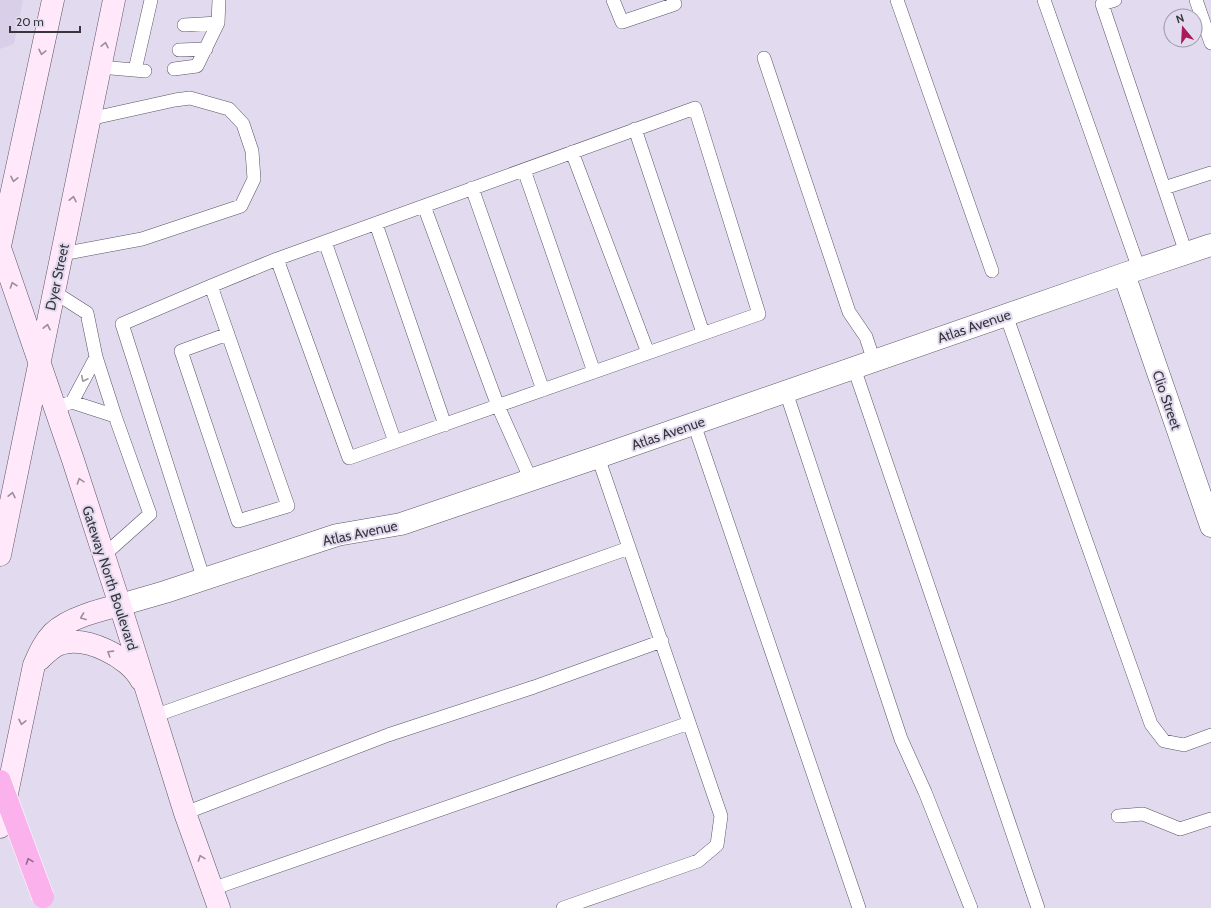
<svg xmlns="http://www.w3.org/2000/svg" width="1211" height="908" font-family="Cabin,sans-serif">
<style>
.built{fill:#d9cfe9}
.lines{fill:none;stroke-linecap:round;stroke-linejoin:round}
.service-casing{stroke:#5b5465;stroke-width:14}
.minor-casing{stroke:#5b5465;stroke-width:23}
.secondary-casing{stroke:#5b5465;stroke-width:23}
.service{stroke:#fff;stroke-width:13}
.minor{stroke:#fff;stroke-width:22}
.secondary{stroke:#fee8f9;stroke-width:22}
.motorway-bridge-casing{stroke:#fff;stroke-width:23;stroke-linecap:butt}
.motorway-bridge{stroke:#fab1ec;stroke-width:22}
.oneway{stroke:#9b8e9b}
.oneway2{stroke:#9c9a9e}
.oneway3{stroke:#8f6d8c}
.labels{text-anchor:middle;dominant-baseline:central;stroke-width:4;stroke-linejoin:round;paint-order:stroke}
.street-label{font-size:14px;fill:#38353d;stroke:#e2dbef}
</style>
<rect width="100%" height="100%" fill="#e2dbef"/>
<path class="built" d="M0 0H23L14 44 0 49Z"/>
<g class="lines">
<g class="service-casing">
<path id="service" d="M613 0 622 22 675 4 673 0
M897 0 992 271
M1044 0 1139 269
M1115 0 1102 4 1186 253
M1196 0 1211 43
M184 25 218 23
M179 50 206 49
M764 58 849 312 866 337 874 361
M100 67 145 71
M174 69 197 66 218 23 219 0
M135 70 151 0
M635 129 703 333
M572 152 648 353
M524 170 594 372
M472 188 543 390
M1164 188 1211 173
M424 206 498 406 531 480
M376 224 445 425
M325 242 395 442
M62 254 142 239 241 206 254 179 252 151 243 124 229 109 190 98 175 100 89 119
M211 286 288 506 238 521 181 351 228 334
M54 292 87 313 96 357 115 416 150 514 104 555
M1006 315 1151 724 1164 741 1184 745 1211 735
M854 368 1038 908
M786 392 901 739 925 792 971 908
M72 402 96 357
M55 408 72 402 115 416
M694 424 859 908
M204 580 122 324 211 286 277 259 695 108 759 314 349 458 277 259
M154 716 629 548
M185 813 388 735 534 687 662 641
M1118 816 1143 814 1180 829 1211 819
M212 889 689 723
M563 908 698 861 717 845 721 816 598 457"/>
</g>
<g class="minor-casing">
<path id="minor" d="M1124 274 1211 526
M120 605 165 592 337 535 401 524 598 457 1124 274 1211 245"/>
</g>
<g class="secondary-casing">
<path id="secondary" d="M0 246 53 0
M0 248 73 460 120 605 185 813 219 908
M0 555 114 0
M40 659C46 653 52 647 60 644 86 635 129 657 141 680
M0 827 34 665C39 654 44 642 53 633 68 618 100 610 120 605"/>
</g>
<use href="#service" class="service"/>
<use href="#minor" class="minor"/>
<use href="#secondary" class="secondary"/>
<g class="motorway-bridge-casing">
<path id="motorway-bridge" d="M0 781 43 897"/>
</g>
<use href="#motorway-bridge" class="motorway-bridge"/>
</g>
<defs><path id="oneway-chevron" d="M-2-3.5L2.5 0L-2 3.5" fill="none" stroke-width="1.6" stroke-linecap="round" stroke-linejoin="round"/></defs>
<g class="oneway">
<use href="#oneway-chevron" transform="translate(105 45) rotate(-78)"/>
<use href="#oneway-chevron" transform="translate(42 52) rotate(102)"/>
<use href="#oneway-chevron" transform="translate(14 179) rotate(102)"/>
<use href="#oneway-chevron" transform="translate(73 199) rotate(-78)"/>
<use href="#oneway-chevron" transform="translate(13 285) rotate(-109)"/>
<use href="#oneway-chevron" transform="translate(47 327) rotate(-78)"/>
<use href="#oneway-chevron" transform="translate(80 481) rotate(-108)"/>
<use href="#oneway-chevron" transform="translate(12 495) rotate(-78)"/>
<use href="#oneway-chevron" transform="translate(83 617) rotate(159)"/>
<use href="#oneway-chevron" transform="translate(110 653) rotate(-148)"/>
<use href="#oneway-chevron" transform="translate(22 722) rotate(102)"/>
<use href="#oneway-chevron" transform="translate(201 858) rotate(-110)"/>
</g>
<use class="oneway2" href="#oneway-chevron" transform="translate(84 379) rotate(117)"/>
<use class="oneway3" href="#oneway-chevron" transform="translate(29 861) rotate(-110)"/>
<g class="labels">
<g class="street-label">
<text transform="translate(57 277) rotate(-78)">Dyer Street</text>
<text transform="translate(974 326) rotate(-19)">Atlas Avenue</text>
<text transform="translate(1167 400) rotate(71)">Clio Street</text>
<text transform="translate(668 433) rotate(-19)">Atlas Avenue</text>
<text transform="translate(360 533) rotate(-12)">Atlas Avenue</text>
<text transform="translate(110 578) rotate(72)">Gateway North Boulevard</text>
</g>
</g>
<g transform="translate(1183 28) rotate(342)"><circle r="19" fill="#e2dbef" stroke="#9e99a8"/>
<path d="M0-3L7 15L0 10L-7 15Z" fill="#a81a5a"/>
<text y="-6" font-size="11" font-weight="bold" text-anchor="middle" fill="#38353d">N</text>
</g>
<path d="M10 26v6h70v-6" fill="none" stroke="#38353d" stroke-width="2"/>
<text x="16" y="26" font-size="12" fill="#38353d" stroke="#e2dbef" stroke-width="3" paint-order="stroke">20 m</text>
</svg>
